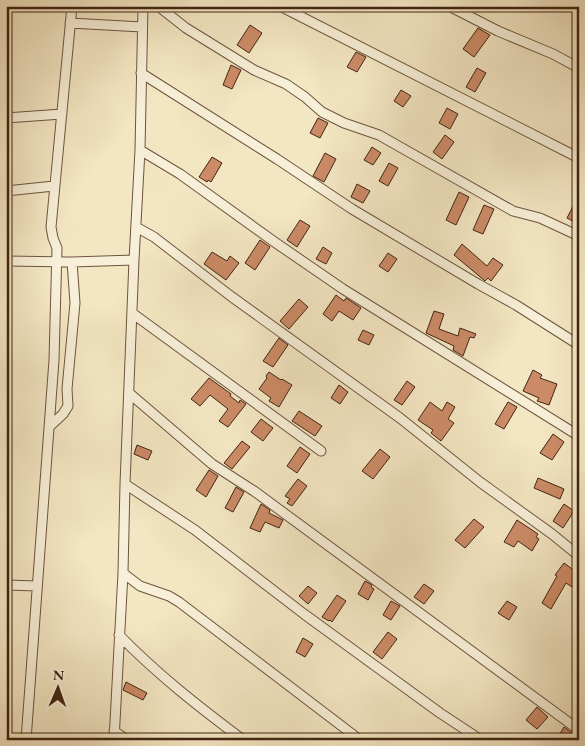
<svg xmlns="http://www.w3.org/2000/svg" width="585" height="746" font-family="'EB Garamond',serif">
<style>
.building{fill:#cb8b66;stroke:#412413}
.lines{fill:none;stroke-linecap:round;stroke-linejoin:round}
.minor-casing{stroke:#6e543f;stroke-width:11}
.minor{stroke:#f7efd7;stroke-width:9}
</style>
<rect width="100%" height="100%" fill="#f3e6c2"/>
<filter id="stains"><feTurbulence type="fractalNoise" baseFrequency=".004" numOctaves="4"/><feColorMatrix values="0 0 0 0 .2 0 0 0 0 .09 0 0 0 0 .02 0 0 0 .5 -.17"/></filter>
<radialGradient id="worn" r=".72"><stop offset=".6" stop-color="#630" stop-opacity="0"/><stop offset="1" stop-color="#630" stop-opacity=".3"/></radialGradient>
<path class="building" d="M250 25 262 33 249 53 237 45Z
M478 28 490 35 474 57 463 49Z
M356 52 366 57 357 72 347 67Z
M231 65 241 70 232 89 223 85Z
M477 68 486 73 475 92 466 87Z
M401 90 411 96 403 107 394 101Z
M447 108 458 114 450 129 439 123Z
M318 118 328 123 320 138 310 133Z
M445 135 454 142 442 159 433 152Z
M372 147 381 153 373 165 364 160Z
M325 153 336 159 324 182 313 176Z
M212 157 222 163 211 182 208 180 207 182 199 177Z
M389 163 398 168 388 186 379 181Z
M357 184 370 191 363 203 351 197Z
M459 192 469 197 456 225 446 220Z
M579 195V224L567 218Z
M484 205 494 209 483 234 473 230Z
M300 220 310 226 297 247 287 240Z
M260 240 270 247 255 270 245 263Z
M462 244 487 266 493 258 503 265 491 281 488 278 485 281 454 255Z
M323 247 332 253 326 264 316 259Z
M212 252 227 261 230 256 239 263 226 280 204 264Z
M388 253 397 259 388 272 379 266Z
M336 295 344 301 346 298 361 308 353 320 339 311 332 321 323 314Z
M299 299 308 307 289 329 280 321Z
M434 311 444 314 439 329 458 336 460 328 476 334 474 338 470 337 463 356 453 350 454 346 426 333Z
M363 330 374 335 369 345 358 340Z
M279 338 288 345 273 367 263 361Z
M533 370 542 375 540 378 557 384 549 405 537 401 539 398 523 391Z
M269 372 281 380 282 379 292 385 279 407 269 401 271 398 259 389 267 378 266 376Z
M209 378 231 394 230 396 239 403 240 400 246 404 228 427 219 421 228 409 210 395 200 406 191 399Z
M407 381 415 387 402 405 394 400Z
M339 385 348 392 340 404 331 398Z
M430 402 442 411 447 402 455 407 448 419 454 423 441 441 431 433 433 430 418 420Z
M508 402 517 407 504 429 495 424Z
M299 411 322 426 315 436 292 421Z
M261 419 273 428 263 441 251 432Z
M553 434 564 442 552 460 540 453Z
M242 441 250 447 232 469 224 463Z
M137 445 152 451 148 460 134 454Z
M300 447 310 454 297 473 287 466Z
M380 449 390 457 373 479 362 471Z
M209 470 218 476 206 497 196 490Z
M538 478 564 489 560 499 534 488Z
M298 479 307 486 292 506 287 503 290 499 285 496Z
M236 487 244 492 233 512 225 508Z
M261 504 270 510 269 513 283 520 279 528 265 522 260 532 250 528Z
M564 504 574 511 563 528 553 521Z
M474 519 484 527 465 548 455 540Z
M517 520 538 534 536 537 539 539 532 551 518 541 514 547 504 542Z
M564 563 579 574V578L572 587 566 583 551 609 542 603 557 576 555 575Z
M365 581 372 585 371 587 374 589 368 600 358 594Z
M424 584 434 591 424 604 414 597Z
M308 586 317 593 308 604 299 596Z
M337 595 346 601 332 622 330 620 329 621 322 617Z
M391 601 400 606 391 620 383 615Z
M507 601 517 607 509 620 498 613Z
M388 632 397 639 382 659 373 652Z
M303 638 313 644 305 657 296 652Z
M126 682 147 693 143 700 123 690Z
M537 707 548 717 537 729 526 720Z
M564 727 572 733 571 734 574 736 571 740H556Z"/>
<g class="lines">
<g class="minor-casing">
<path id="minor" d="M158 6 186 28 254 70 286 84 305 97 322 112 344 123 379 135 513 211 540 218 579 236
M280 6 579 158
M449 6 498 31 553 54 579 68
M70 23 142 27
M141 73 277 159 352 209 478 284 516 305 579 345
M6 118 62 114
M140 150 180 174 276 243 343 289 579 436
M6 191 54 186
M136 227 154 237 232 297 400 418 480 482 552 534 579 556
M6 261 72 262 134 260 140 150 143 6
M132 313 321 451
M129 393 212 464 254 491 579 730
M49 427 63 414 68 406 67 389 75 303 72 262
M125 484 195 530 304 614 440 713 481 740
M123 573 140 586 169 596 179 602 360 740
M6 585 37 586
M119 635C158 675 198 706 243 740
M114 731 127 740
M26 740 54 360 57 248 53 238 51 227 72 6
M114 740 123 573 125 484 134 260"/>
</g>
<use href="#minor" class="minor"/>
</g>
<rect width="585" height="746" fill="none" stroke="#f3e6c2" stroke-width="25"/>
<rect x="8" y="8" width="570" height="731" fill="none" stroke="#412413" stroke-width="2.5"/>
<rect x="12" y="12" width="560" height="721" fill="none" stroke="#412413"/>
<g transform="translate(58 688) rotate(2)" stroke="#f7efd7" stroke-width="4" paint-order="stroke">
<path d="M0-4L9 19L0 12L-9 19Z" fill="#412413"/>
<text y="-8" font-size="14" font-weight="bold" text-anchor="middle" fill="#412413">N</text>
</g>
<rect width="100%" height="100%" filter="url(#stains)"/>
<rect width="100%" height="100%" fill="url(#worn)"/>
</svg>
